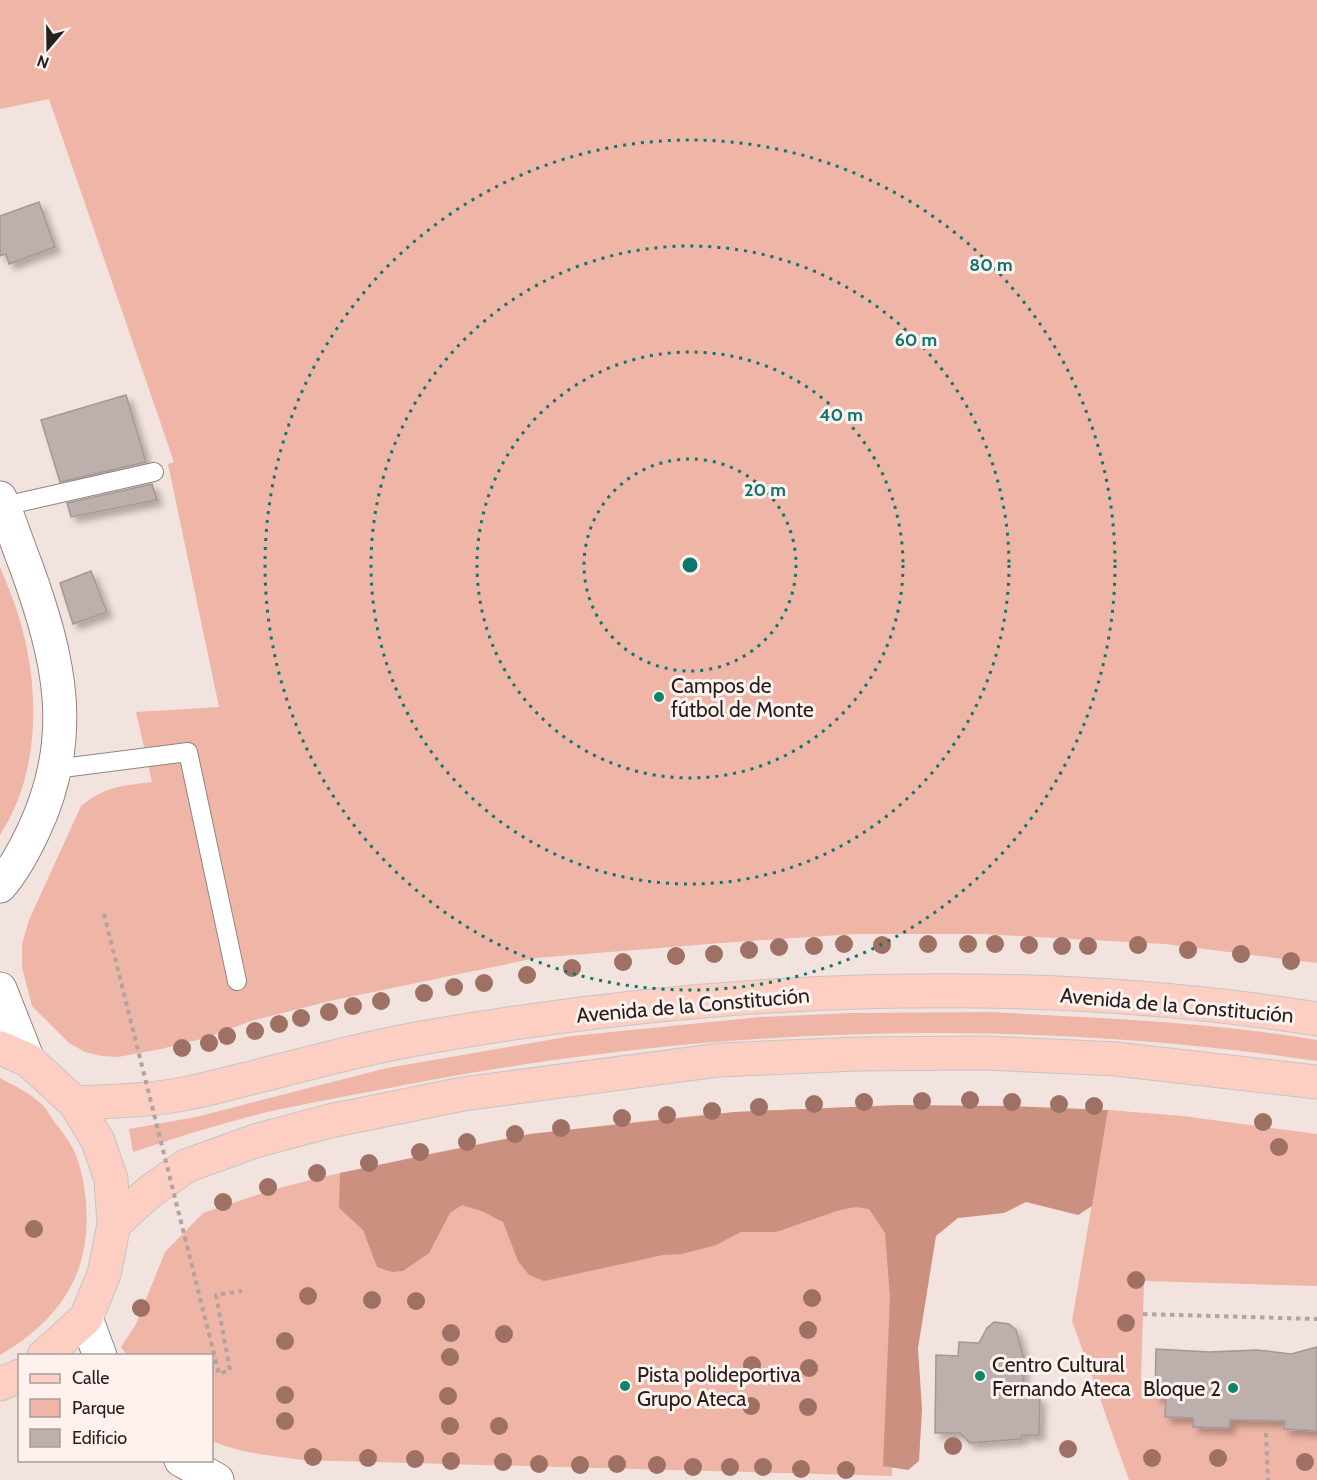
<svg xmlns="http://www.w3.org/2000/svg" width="1317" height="1480" font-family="Cabin,sans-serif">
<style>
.green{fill:#efb5a6}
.forest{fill:#cc9080}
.building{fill:#bdafab;stroke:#a69794;stroke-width:1.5;filter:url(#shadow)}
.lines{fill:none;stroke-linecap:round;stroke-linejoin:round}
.lane-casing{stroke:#928480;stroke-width:20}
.street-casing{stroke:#928480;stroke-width:35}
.primary-casing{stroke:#c6c5c4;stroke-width:35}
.path{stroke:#b0a4a1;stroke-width:4;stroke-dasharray:4.5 4.5;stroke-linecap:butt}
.lane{stroke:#fff;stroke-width:18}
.street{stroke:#fff;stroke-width:33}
.primary{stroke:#fccfc2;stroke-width:33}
.path-bridge{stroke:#b0a4a1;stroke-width:4;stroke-dasharray:4.5 4.5;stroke-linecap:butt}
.tree{fill:#9f7165}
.ring{fill:none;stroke:#0f766e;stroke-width:3;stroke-dasharray:3 6}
.poi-dot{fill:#0b8667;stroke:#fef1ee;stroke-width:2}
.labels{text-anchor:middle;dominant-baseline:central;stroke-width:6;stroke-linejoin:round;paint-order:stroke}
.poi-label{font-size:21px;fill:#251f1e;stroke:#fef1ee;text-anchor:start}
.street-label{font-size:21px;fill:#251f1e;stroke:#fef1ee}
.centre{fill:#0f766e;stroke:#fef1ee;stroke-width:3}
.ring-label{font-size:18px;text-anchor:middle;font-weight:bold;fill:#0f766e;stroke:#fef1ee;stroke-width:6;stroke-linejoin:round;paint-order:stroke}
</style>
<defs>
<filter id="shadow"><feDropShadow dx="5.5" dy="5.5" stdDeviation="3" flood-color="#0004"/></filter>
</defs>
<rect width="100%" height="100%" fill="#f3e3df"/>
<path class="green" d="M0 0H1317V963L1165 944 983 934H854L721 943 536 958 330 1001 251 1021 209 1037 161 1049 118 1057 102 1056 85 1052 69 1043 32 1006 22 967V944L29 920 81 806C105 786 122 786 152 782L136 712 219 707 168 464 174 462 49 99 0 109Z
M0 567C8 587 17 607 22 628 40 695 39 775 0 835Z
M990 1012C1099 1018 1209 1022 1317 1040V1061C1020 1017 726 1026 431 1080 374 1091 316 1101 259 1114 216 1125 175 1138 133 1152L129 1129 196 1117 387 1068 572 1036 760 1017 851 1013Z
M0 1078C13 1085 28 1092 39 1102 45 1106 49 1114 53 1120 61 1130 71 1143 76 1155 89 1190 91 1238 77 1273 63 1309 33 1336 0 1355Z
M900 1105 892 1476 302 1460C272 1456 240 1453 212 1441V1356L127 1355 121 1347 136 1324 165 1252 203 1213 272 1190 318 1178 433 1153 530 1134 644 1121 735 1112Z
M1108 1110 1183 1116 1317 1134V1286L1144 1281 1141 1379 1149 1380V1397H1165V1417L1193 1418V1427L1229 1428 1230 1419 1284 1421V1430L1317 1431V1480H1129L1072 1321Z"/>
<path class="forest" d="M900 1105 1009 1106 1108 1110 1092 1206 1078 1215 1026 1202 1004 1213 958 1218 936 1236 918 1348 922 1409 919 1461 908 1470 883 1466 890 1297 885 1233 869 1209 856 1207 840 1210 776 1232H741L716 1245 682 1254 663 1255 544 1281 529 1275 518 1261 503 1222 484 1212 462 1205 450 1213 429 1253 403 1271 392 1272 377 1267 363 1230 339 1208 340 1173 530 1134 735 1112Z"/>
<path class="building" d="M39 202 55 247 9 264 6 254 0 256V216Z
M126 395 146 462 60 482 41 420Z
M152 484 157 500 71 517 67 503Z
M91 571 107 612 73 624 60 583Z
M994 1322 1009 1324 1016 1330 1023 1355V1397H1040L1039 1435H1022L1021 1439 970 1443 960 1433H935L936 1355 958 1356 959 1342 979 1343 987 1328Z
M1317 1347V1431L1284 1429 1285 1421 1230 1420 1229 1428 1193 1427V1418L1165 1417 1166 1397H1155L1156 1349 1209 1352 1257 1350 1291 1354Z"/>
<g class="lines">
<g class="lane-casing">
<path id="lane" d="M4 506 154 472
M55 769 188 752 237 981"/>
</g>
<g class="street-casing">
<path id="street" d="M0 498C10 520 17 544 26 566 60 660 78 738 33 832 24 851 14 870 0 886
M0 989 28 1060
M86 1318 100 1356
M181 1460 217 1480"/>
</g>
<g class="primary-casing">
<path id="primary" d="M0 1048 28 1060 75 1103 98 1141 111 1179 114 1224 104 1274 86 1318 44 1356
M75 1103C112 1101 151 1101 188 1093 211 1089 233 1082 255 1077 314 1062 373 1046 433 1036 722 986 1027 973 1317 1019
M114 1224 148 1193 186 1166 258 1140 330 1121 463 1094 719 1060 857 1054 986 1053 1116 1059 1317 1082
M0 1384 20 1376"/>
</g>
<path class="path" d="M1143 1314 1317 1319
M1266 1433 1268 1480"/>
<use href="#lane" class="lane"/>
<use href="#street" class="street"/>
<use href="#primary" class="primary"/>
<path class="path-bridge" d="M104 914 219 1374 230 1370 216 1295 242 1291"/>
</g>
<g class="tree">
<circle cx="844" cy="944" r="9"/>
<circle cx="928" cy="944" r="9"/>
<circle cx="968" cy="944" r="9"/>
<circle cx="995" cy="944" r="9"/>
<circle cx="882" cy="945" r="9"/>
<circle cx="1029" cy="945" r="9"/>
<circle cx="1138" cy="945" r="9"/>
<circle cx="814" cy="946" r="9"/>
<circle cx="1062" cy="946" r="9"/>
<circle cx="1088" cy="946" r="9"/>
<circle cx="779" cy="947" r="9"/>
<circle cx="749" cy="950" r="9"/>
<circle cx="1188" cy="950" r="9"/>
<circle cx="714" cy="954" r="9"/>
<circle cx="1241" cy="954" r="9"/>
<circle cx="676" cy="956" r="9"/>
<circle cx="1291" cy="961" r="9"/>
<circle cx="623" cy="962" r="9"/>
<circle cx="572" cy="968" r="9"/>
<circle cx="527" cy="975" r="9"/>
<circle cx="484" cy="983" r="9"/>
<circle cx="454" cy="987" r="9"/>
<circle cx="424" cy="993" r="9"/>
<circle cx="381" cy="1001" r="9"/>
<circle cx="353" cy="1006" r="9"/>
<circle cx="329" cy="1012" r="9"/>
<circle cx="301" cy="1018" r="9"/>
<circle cx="279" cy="1024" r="9"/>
<circle cx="255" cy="1031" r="9"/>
<circle cx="227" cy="1036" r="9"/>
<circle cx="209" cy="1043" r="9"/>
<circle cx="182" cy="1048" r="9"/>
<circle cx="970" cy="1100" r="9"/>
<circle cx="922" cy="1101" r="9"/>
<circle cx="864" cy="1102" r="9"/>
<circle cx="1012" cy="1102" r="9"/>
<circle cx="814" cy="1104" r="9"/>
<circle cx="1059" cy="1104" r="9"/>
<circle cx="1094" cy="1106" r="9"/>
<circle cx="759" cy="1107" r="9"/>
<circle cx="712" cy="1111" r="9"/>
<circle cx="667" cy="1115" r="9"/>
<circle cx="622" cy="1118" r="9"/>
<circle cx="1263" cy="1122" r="9"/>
<circle cx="561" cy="1128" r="9"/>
<circle cx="515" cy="1134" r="9"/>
<circle cx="467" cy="1142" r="9"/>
<circle cx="1279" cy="1147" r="9"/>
<circle cx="420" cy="1152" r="9"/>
<circle cx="369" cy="1163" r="9"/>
<circle cx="317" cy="1173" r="9"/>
<circle cx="268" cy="1187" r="9"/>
<circle cx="223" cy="1202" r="9"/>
<circle cx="34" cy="1229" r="9"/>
<circle cx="1136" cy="1280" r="9"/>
<circle cx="308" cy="1296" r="9"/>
<circle cx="812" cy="1298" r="9"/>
<circle cx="372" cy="1300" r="9"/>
<circle cx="416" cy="1301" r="9"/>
<circle cx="141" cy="1308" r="9"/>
<circle cx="1126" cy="1323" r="9"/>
<circle cx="808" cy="1330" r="9"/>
<circle cx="451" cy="1333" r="9"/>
<circle cx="504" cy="1334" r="9"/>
<circle cx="285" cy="1341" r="9"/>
<circle cx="450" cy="1357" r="9"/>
<circle cx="752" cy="1365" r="9"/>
<circle cx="809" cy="1368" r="9"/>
<circle cx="285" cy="1395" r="9"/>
<circle cx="448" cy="1396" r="9"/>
<circle cx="751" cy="1406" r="9"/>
<circle cx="808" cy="1407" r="9"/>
<circle cx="285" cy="1421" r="9"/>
<circle cx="450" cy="1426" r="9"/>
<circle cx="499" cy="1426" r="9"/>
<circle cx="953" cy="1446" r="9"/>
<circle cx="1068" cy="1449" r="9"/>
<circle cx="313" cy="1457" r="9"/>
<circle cx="368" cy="1458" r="9"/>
<circle cx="1152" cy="1458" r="9"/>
<circle cx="1218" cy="1458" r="9"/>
<circle cx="415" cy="1459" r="9"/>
<circle cx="451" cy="1461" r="9"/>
<circle cx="503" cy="1462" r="9"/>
<circle cx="1305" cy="1462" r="9"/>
<circle cx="539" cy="1464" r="9"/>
<circle cx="617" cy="1464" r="9"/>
<circle cx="580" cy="1465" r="9"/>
<circle cx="657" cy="1465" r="9"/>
<circle cx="693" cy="1467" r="9"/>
<circle cx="730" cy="1467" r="9"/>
<circle cx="763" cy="1467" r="9"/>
<circle cx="801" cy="1469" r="9"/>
<circle cx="846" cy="1470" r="9"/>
</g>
<g class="ring">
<circle cx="690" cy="565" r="106"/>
<circle cx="690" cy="565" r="213"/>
<circle cx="690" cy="565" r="319"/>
<circle cx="690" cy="565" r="425"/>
</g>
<g class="poi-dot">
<circle cx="659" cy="697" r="6"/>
<circle cx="980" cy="1376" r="6"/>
<circle cx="625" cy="1386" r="6"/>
<circle cx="1233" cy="1388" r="6"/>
</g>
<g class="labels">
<g class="poi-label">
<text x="671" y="685">Campos de<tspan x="671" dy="24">fútbol de Monte</tspan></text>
<text x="992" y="1364">Centro Cultural<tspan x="992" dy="24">Fernando Ateca</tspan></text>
<text x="637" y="1374">Pista polideportiva<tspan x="637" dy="24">Grupo Ateca</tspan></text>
<text x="1221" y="1388" text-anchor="end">Bloque 2</text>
</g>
<g class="street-label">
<text transform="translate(693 1005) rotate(-5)">Avenida de la Constitución</text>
<text transform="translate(1177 1005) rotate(5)">Avenida de la Constitución</text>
</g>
</g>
<circle cx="690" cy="565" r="9" class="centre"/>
<g class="ring-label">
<text x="991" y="271">80 m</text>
<text x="916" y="346">60 m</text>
<text x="841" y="421">40 m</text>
<text x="765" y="496">20 m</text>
</g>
<rect x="18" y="1354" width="195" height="108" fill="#fef1ee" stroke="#a79d9b" stroke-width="1.5"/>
<rect x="30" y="1374" width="30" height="9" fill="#fccfc2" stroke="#a79d9b" stroke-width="1.5"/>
<text x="72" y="1384" font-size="18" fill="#251f1e">Calle</text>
<rect x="30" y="1399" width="30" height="18" fill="#efb5a6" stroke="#a79d9b" stroke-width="1.5"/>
<text x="72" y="1414" font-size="18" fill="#251f1e">Parque</text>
<rect x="30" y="1429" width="30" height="18" fill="#bdafab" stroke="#a79d9b" stroke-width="1.5"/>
<text x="72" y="1444" font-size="18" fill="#251f1e">Edificio</text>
<g transform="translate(48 48) rotate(200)" stroke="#fef1ee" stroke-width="4.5" paint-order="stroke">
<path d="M0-4.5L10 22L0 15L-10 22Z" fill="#251f1e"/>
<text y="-9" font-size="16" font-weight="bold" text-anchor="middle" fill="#251f1e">N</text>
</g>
</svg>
